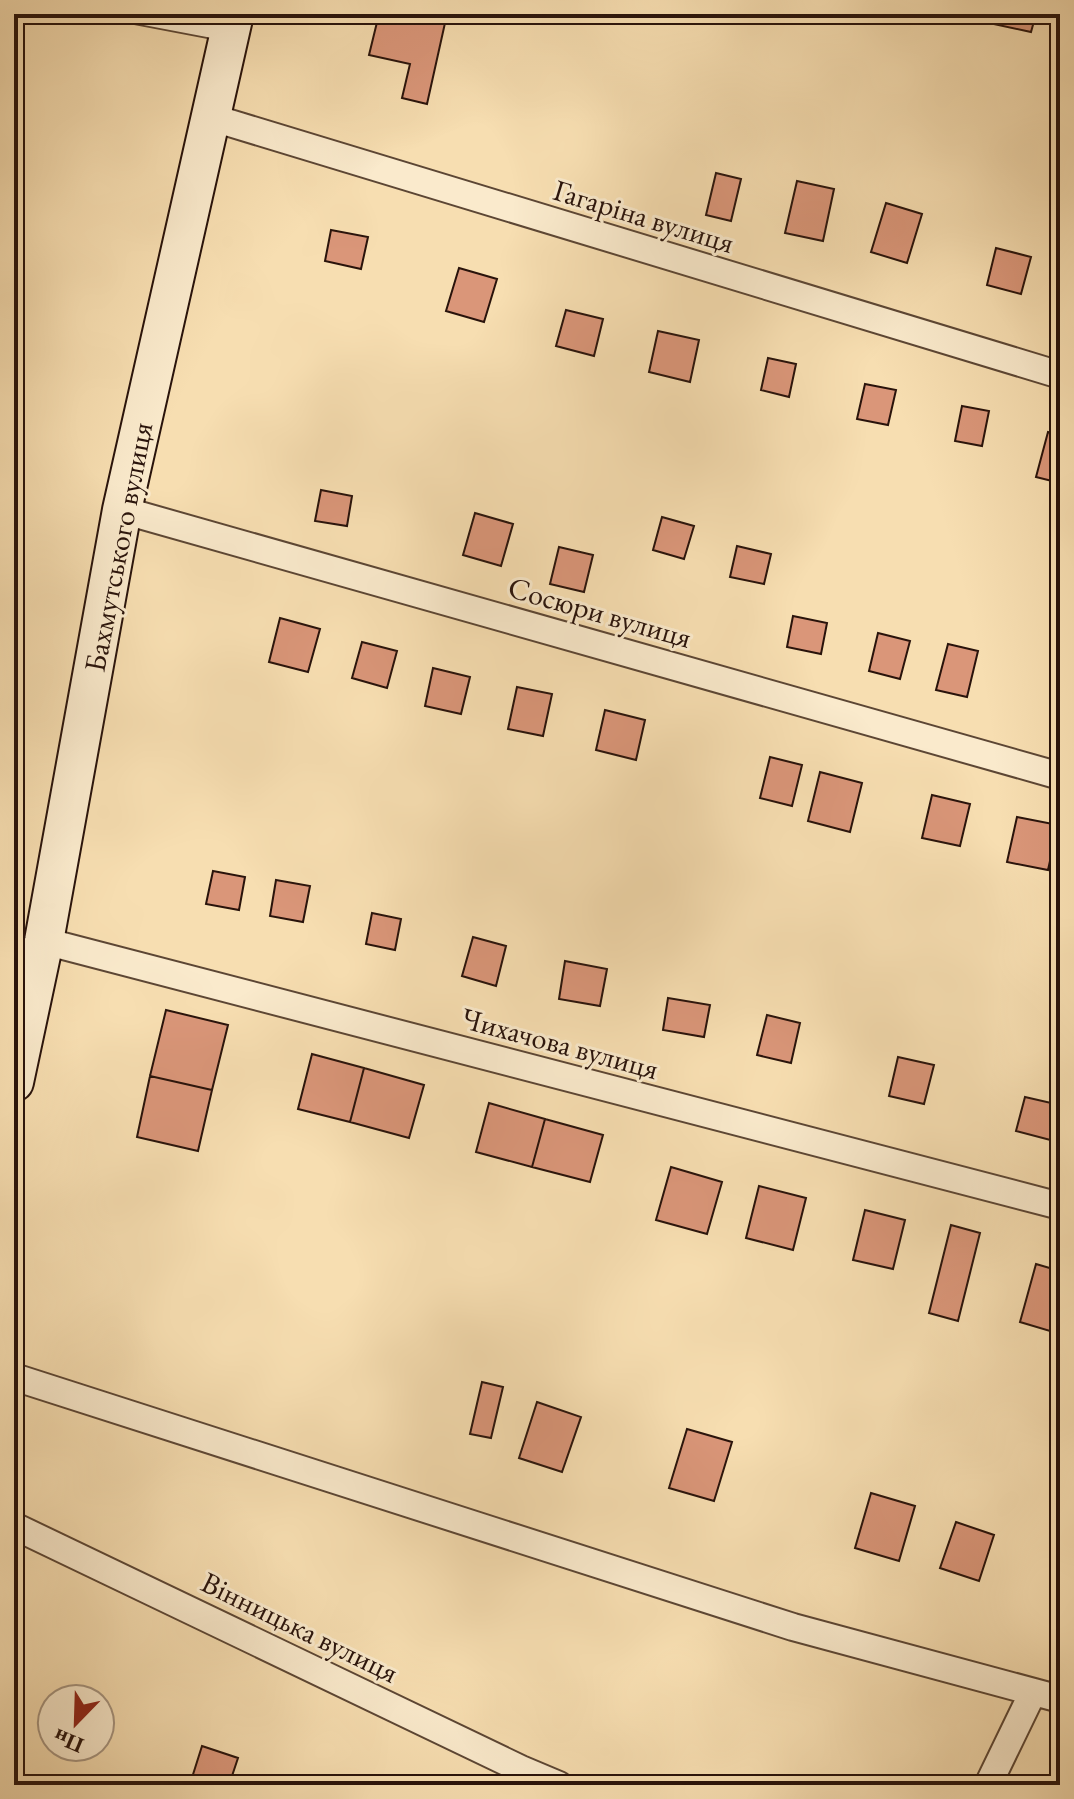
<svg xmlns="http://www.w3.org/2000/svg" width="1074" height="1799" font-family="'EB Garamond',serif">
<style>
.building{fill:#da9679;stroke:#29130b;stroke-width:2}
.lines{fill:none;stroke-linecap:round;stroke-linejoin:round}
.lane-casing{stroke:#5c4634;stroke-width:18}
.street-casing{stroke:#5c4634;stroke-width:30}
.secondary-casing{stroke:#29130b;stroke-width:42}
.lane{stroke:#faeacc;stroke-width:14}
.street{stroke:#faeacc;stroke-width:26}
.secondary{stroke:#faeacc;stroke-width:38}
.labels{text-anchor:middle;dominant-baseline:central;stroke-width:6;stroke-linejoin:round;paint-order:stroke}
.street-label{font-size:30px;fill:#29130b;stroke:#faeacc}
</style>
<rect width="100%" height="100%" fill="#f7deb1"/>
<filter id="stains"><feTurbulence type="fractalNoise" baseFrequency=".0025" numOctaves="4"/><feColorMatrix values="0 0 0 0 .2 0 0 0 0 .09 0 0 0 0 .02 0 0 0 .5 -.17"/></filter>
<radialGradient id="worn" r=".72"><stop offset=".6" stop-color="#630" stop-opacity="0"/><stop offset="1" stop-color="#630" stop-opacity=".3"/></radialGradient>
<path class="building" d="M379 14H447L427 104 402 98 410 64 369 55Z
M991 14H1036L1031 32 989 23Z
M716 173 741 179 731 221 706 215Z
M797 181 834 189 823 241 785 233Z
M886 203 922 214 907 263 871 252Z
M331 230 368 237 361 269 325 261Z
M996 248 1031 257 1021 294 987 285Z
M459 268 497 279 484 322 446 311Z
M566 310 603 319 594 356 556 346Z
M658 331 699 340 690 382 649 372Z
M768 358 796 364 789 397 761 390Z
M865 384 896 390 888 425 857 419Z
M962 406 989 411 982 446 955 441Z
M1048 432 1060 436V483L1036 477Z
M321 490 352 496 347 526 315 521Z
M475 513 513 524 501 566 463 555Z
M662 517 694 526 684 559 653 550Z
M737 546 771 554 764 584 730 577Z
M559 547 593 555 584 592 550 584Z
M793 616 827 623 821 654 787 647Z
M280 618 320 629 308 672 269 662Z
M878 633 910 641 900 679 869 671Z
M362 642 397 651 387 688 352 678Z
M948 644 978 651 967 697 936 690Z
M433 668 470 677 461 714 425 706Z
M1059 685H1060V723L1051 721Z
M517 687 552 694 543 736 508 729Z
M605 710 645 720 636 760 596 750Z
M770 757 802 765 792 806 760 798Z
M820 772 862 783 850 832 808 821Z
M932 795 970 804 960 846 922 838Z
M1017 817 1058 825 1048 870 1007 862Z
M213 871 245 877 239 910 206 904Z
M276 880 310 886 303 922 270 916Z
M372 913 401 919 395 950 366 944Z
M473 937 506 946 496 986 462 976Z
M565 961 607 969 600 1006 559 999Z
M668 998 710 1005 704 1037 663 1030Z
M166 1010 228 1025 212 1090 150 1076Z
M767 1015 800 1023 791 1063 757 1055Z
M312 1054 364 1068 350 1122 298 1109Z
M898 1057 934 1065 924 1104 889 1096Z
M364 1068 424 1085 409 1138 350 1122Z
M150 1076 212 1090 198 1151 137 1137Z
M1025 1097 1060 1105V1133L1058 1142 1016 1131Z
M489 1103 545 1119 532 1167 476 1152Z
M545 1119 603 1135 590 1182 532 1167Z
M671 1167 722 1182 707 1234 656 1220Z
M759 1186 806 1198 793 1250 746 1238Z
M865 1210 905 1220 893 1269 853 1260Z
M951 1225 980 1233 958 1321 929 1313Z
M1036 1264 1060 1271V1334L1020 1322Z
M482 1382 503 1387 491 1438 470 1434Z
M537 1402 581 1417 562 1472 519 1458Z
M687 1429 732 1442 714 1501 669 1488Z
M871 1493 915 1506 899 1561 855 1548Z
M956 1522 994 1535 979 1581 940 1568Z
M202 1746 238 1758 229 1785 190 1784Z"/>
<g class="lines">
<g class="lane-casing">
<path id="lane" d="M124 14 229 34"/>
</g>
<g class="street-casing">
<path id="street" d="M210 117 1060 375
M122 510 1060 776
M44 941 1060 1206
M14 1377 793 1627 1060 1699
M14 1526 521 1769 559 1785
M988 1785 1033 1692"/>
</g>
<g class="secondary-casing">
<path id="secondary" d="M14 1082 44 941 122 510 234 14"/>
</g>
<use href="#lane" class="lane"/>
<use href="#street" class="street"/>
<use href="#secondary" class="secondary"/>
</g>
<g class="labels">
<g class="street-label">
<text transform="translate(644 216) rotate(17)">Гагаріна вулиця</text>
<text transform="translate(118 547) rotate(-79)">Бахмутського вулиця</text>
<text transform="translate(600 612) rotate(16)">Сосюри вулиця</text>
<text transform="translate(560 1043) rotate(15)">Чихачова вулиця</text>
<text transform="translate(300 1627) rotate(26)">Вінницька вулиця</text>
</g>
</g>
<rect width="1074" height="1799" fill="none" stroke="#f7deb1" stroke-width="48"/>
<rect x="16" y="16" width="1042" height="1767" fill="none" stroke="#29130b" stroke-width="4"/>
<rect x="24" y="24" width="1026" height="1751" fill="none" stroke="#29130b" stroke-width="2"/>
<g transform="translate(76 1723) rotate(203)"><circle r="38" fill="#faeacc" stroke="#a6947f" stroke-width="2"/>
<path d="M0-6L14 30L0 20L-14 30Z" fill="#8f2418"/>
<text y="-12" font-size="22" font-weight="bold" text-anchor="middle" fill="#29130b">Пн</text>
</g>
<rect width="100%" height="100%" filter="url(#stains)"/>
<rect width="100%" height="100%" fill="url(#worn)"/>
</svg>
